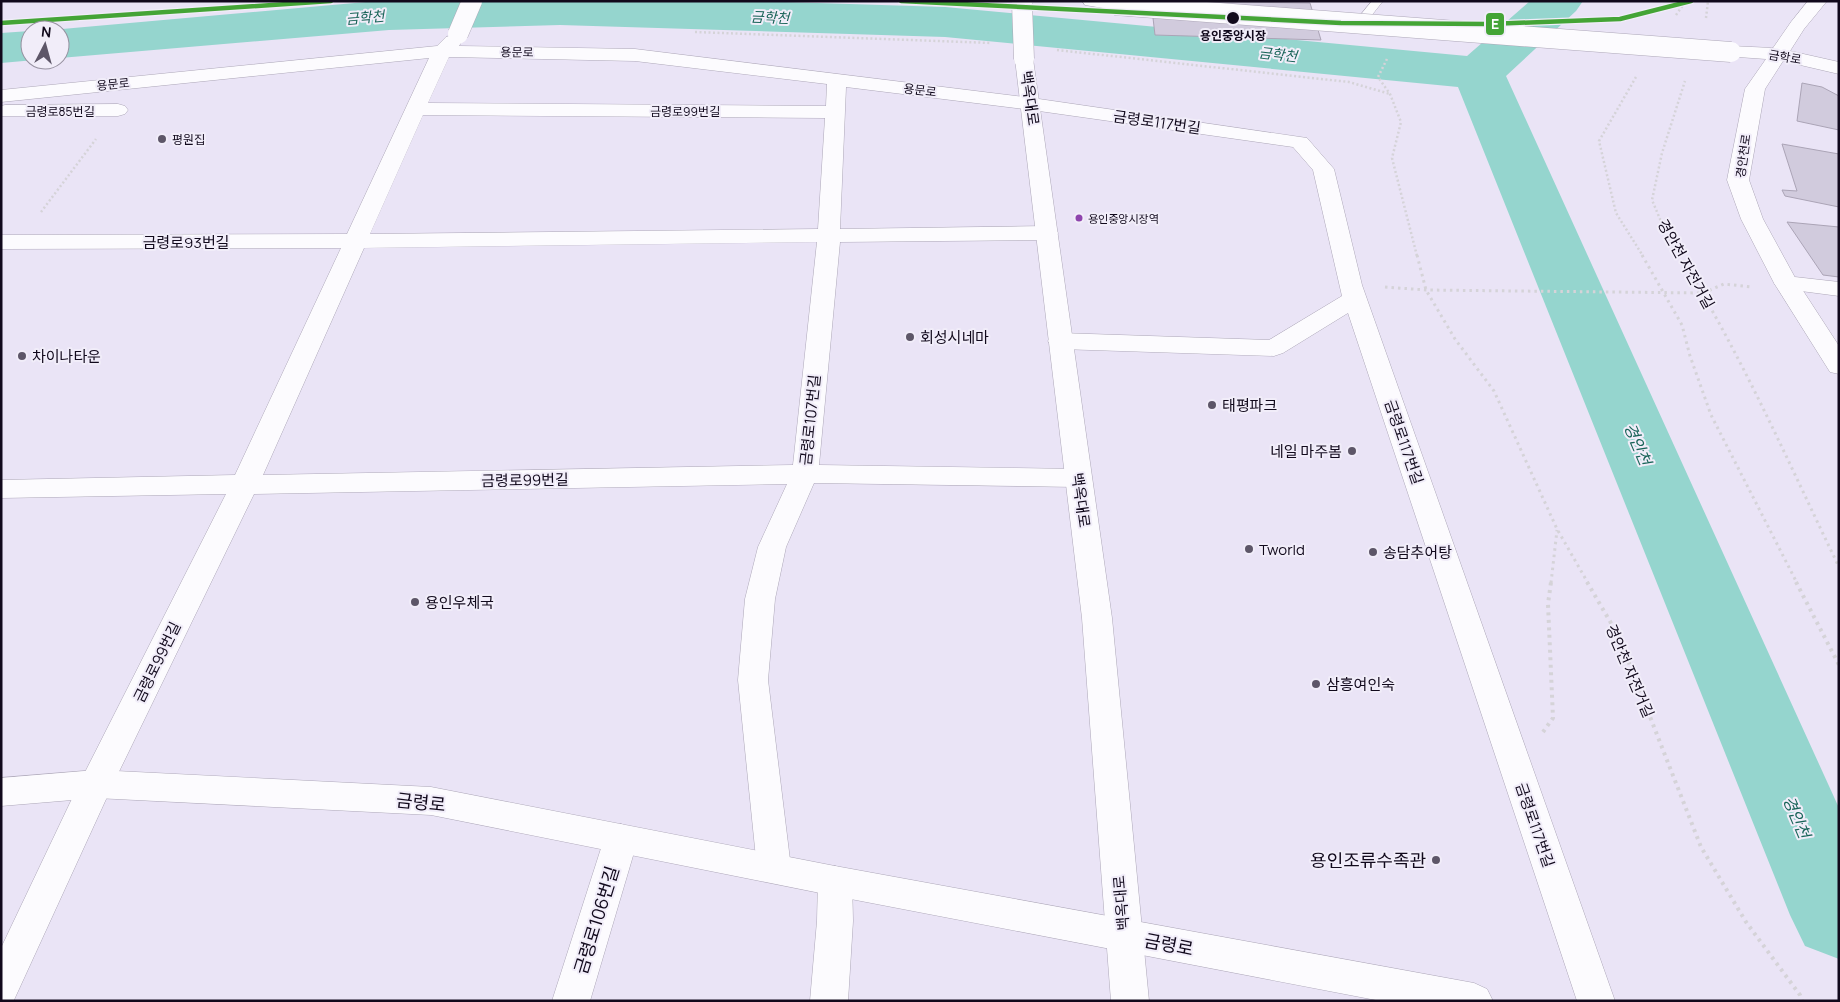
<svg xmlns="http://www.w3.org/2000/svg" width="1840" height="1002" font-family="Manrope,'Noto Sans KR',sans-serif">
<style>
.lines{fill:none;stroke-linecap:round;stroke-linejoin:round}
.river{fill:#95d5ce;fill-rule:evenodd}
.building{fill:#d1cbdd;stroke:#aba4b6}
.lane-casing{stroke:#ada7b8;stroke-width:1}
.street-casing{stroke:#ada7b8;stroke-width:1}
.secondary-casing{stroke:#ada7b8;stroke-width:1}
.primary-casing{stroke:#ada7b8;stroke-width:1}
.path-far2{stroke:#d5d3d8;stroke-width:2.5;stroke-dasharray:2 2.5;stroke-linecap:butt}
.path-far1{stroke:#d5d3d8;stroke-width:3;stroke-dasharray:2.5 4;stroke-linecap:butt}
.path{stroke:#d5d3d8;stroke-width:4;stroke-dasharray:3 4.5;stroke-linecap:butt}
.lane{fill:#fcfbfe;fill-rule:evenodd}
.street{fill:#fcfbfe;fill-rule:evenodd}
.secondary{fill:#fcfbfe;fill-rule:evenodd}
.primary{fill:#fcfbfe;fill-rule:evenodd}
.street-bridge-casing{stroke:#ada7b8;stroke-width:21;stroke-linecap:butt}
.secondary-bridge-casing{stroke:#ada7b8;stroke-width:21;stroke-linecap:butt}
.primary-bridge-casing{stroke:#ada7b8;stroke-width:21;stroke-linecap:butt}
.street-bridge{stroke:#fcfbfe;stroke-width:20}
.secondary-bridge{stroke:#fcfbfe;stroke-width:20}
.primary-bridge{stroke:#fcfbfe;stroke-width:20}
.rail-1-casing{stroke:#f1edf9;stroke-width:7}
.rail-1{stroke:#44a436;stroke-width:4.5}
.stop-dot{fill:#11091c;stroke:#f1edf9;stroke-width:2}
.poi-dot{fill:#5d5668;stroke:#f1edf9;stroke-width:2}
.bus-dot{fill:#8e44ad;stroke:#f1edf9;stroke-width:2}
.labels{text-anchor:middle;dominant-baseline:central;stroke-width:4;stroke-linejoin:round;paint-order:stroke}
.far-bus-label{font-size:11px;fill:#11091c;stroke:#f1edf9;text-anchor:start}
.far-stop-label{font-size:12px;font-weight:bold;fill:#11091c;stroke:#f1edf9}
.far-street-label{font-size:12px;fill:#11091c;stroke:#f1edf9}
.far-poi-label{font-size:12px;fill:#11091c;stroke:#f1edf9;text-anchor:start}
.far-water-label{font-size:14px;font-style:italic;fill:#186458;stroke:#f1edf9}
.street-label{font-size:15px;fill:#11091c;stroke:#f1edf9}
.poi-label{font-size:15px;fill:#11091c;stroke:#f1edf9;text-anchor:start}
.water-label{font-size:16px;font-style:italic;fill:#186458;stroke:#f1edf9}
.near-street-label{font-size:18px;fill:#11091c;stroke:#f1edf9}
.near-poi-label{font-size:18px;fill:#11091c;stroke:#f1edf9;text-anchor:end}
.line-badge{stroke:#f1edf9;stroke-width:2}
.badge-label{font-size:14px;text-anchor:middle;font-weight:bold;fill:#fff}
</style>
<rect width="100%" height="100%" fill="#eae4f6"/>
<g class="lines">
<path class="river" d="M377 1H752L945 7 1467 56 1530 1H1583L1576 11 1506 76 1839 808V959L1805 946 1790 915 1458 87 945 37 560 25 389 30 60 58V30H51Z
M30 31V60H35L1 63V33Z"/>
</g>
<path class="building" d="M1151 1 1310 3 1321 40 1155 35Z
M1802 83 1822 87 1839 96V130L1797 121Z
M1782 144 1839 154V207L1785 196 1782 190 1797 191Z
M1787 222 1839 227V277L1823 275Z"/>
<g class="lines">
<g class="lane-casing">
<path id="lane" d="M1372 1H1383L1364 25H1356L1354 23Z"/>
</g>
<g class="street-casing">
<path id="street" d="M453 35 460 37 462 41 459 46 635 49 1032 98 1307 138 1334 169 1362 285 1615 1001H1577L1348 313 1283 353 1274 356 1060 349 1051 346 1048 341 1051 336 1060 333 1269 340 1342 296 1313 170 1293 147 1032 110 846 87 840 229 1047 226 1055 228 1058 233 1055 238 1047 240 840 242 819 465 1077 469 1087 471 1091 478 1087 485 1077 487 814 483 786 547 775 599 768 680 791 868 786 879 774 883 762 879 757 868 738 680 745 599 758 547 787 484 254 494 113 784 14 1000 1 1001V948L79 784 226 494 1 498V480L235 475 341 248 1 249V235L347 234 429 58 1 102V90L437 46 446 37ZM449 57 635 61 827 84 826 106 428 103ZM423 115 825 118 818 229 370 234ZM817 242 793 465 263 475 364 248Z
M118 104 125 106 128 110 125 114 118 116H1V106L5 105Z
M1786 276 1839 282V296L1778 288 1774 283 1778 278Z
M621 824 633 829 638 839 590 1001H552L604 839 609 829Z
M835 866 847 870 852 881 853 921 848 1001H810L817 921 818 881 823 870Z"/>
</g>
<g class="secondary-casing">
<path id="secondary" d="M1082 1H1121L1124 5 1121 9 1115 10 1085 5Z
M1808 1H1827L1804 29 1790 51 1839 62V74L1783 61 1765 89 1749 180 1763 219 1798 283 1839 346V374L1830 372 1774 283 1741 219 1727 180 1745 89 1766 59 1724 56 1722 52 1724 48 1731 46 1773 48 1791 22Z
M96 770 431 787 835 866 1474 983 1487 989 1493 1001H1381L835 896 431 815 96 798 1 806V778Z"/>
</g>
<g class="primary-casing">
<path id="primary" d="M1024 53 1031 55 1033 59 1112 618 1149 1001H1111L1082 618 1015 59 1017 55Z"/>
</g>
<path class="path-far2" d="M1676 15 1686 1
M1706 18 1708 1
M695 32 991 43
M1057 50 1349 82 1390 94
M1387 59 1378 77 1390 94 1401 122 1392 158 1417 256
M1636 77 1599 141 1616 213 1643 256
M41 212 96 139
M1679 256 1668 238 1652 200 1662 153 1685 81"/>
<path class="path-far1" d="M1417 255 1426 290 1455 339 1494 391 1557 529 1588 583
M1642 255 1682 325 1690 356 1711 415 1797 583
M1679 255C1741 353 1788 462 1839 567
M1385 287 1426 290 1703 293 1724 284 1752 287
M1551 583 1557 530"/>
<path class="path" d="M1587 582 1618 635 1701 847 1746 922 1800 995 1802 1001
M1796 582 1839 665
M1543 732 1553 718 1548 604 1551 582"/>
<use href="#lane" class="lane"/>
<use href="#street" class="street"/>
<use href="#secondary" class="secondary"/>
<use href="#primary" class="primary"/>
<g class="street-bridge-casing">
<path id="street-bridge" d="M458 34 472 1"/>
</g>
<g class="secondary-bridge-casing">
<path id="secondary-bridge" d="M1115 5 1731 52"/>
</g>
<g class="primary-bridge-casing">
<path id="primary-bridge" d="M1022 4 1024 59"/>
</g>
<use href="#street-bridge" class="street-bridge"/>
<use href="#secondary-bridge" class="secondary-bridge"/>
<use href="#primary-bridge" class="primary-bridge"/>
<g class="rail-1-casing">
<path id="rail-1" d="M901 1 1341 23 1489 24 1620 19 1691 1
M1 23 331 1"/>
</g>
<use href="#rail-1" class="rail-1"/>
</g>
<circle class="stop-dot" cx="1233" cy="18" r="7"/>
<g class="poi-dot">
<circle cx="162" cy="139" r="5"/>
<circle cx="910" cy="337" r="5"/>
<circle cx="22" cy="356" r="5"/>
<circle cx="1212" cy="405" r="5"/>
<circle cx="1352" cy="451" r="5"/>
<circle cx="1249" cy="549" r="5"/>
<circle cx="1373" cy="552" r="5"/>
<circle cx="415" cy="602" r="5"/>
<circle cx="1316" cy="684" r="5"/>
<circle cx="1436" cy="860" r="5"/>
</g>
<circle class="bus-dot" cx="1079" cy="218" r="4.5"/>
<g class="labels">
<g class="far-bus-label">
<text x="1088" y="218">용인중앙시장역</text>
</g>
<g class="far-stop-label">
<text x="1233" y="35">용인중앙시장</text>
</g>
<g class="far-street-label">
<text transform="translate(517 52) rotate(1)">용문로</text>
<text transform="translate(1785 57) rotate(9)">금학로</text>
<text transform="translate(113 84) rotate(-6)">용문로</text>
<text transform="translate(920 90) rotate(7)">용문로</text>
<text x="60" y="111">금령로85번길</text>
<text x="685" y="111">금령로99번길</text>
<text transform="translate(1743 156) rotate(-82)">경안천로</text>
</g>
<g class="far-poi-label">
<text x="172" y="139">평원집</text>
</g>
<g class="far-water-label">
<text transform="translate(365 17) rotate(-5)">금학천</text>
<text transform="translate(770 17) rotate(2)">금학천</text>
<text transform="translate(1278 54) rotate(6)">금학천</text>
</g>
<g class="street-label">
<text transform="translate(1030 98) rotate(82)">백옥대로</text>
<text transform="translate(1157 122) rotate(8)">금령로117번길</text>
<text x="186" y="242">금령로93번길</text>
<text transform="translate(1686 264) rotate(61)">경안천 자전거길</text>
<text transform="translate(810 420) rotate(-84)">금령로107번길</text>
<text transform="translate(1404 442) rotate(71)">금령로117번길</text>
<text transform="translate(525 480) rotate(-1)">금령로99번길</text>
<text transform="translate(1081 500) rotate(82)">백옥대로</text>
<text transform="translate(157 662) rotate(-64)">금령로99번길</text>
<text transform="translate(1630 671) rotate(67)">경안천 자전거길</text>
<text transform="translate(1535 825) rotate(71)">금령로117번길</text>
<text transform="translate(1121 903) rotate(-95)">백옥대로</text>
</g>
<g class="poi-label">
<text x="920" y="337">회성시네마</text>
<text x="32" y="356">차이나타운</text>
<text x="1222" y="405">태평파크</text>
<text x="1342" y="451" text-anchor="end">네일 마주봄</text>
<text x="1259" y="549">Tworld</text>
<text x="1383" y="552">송담추어탕</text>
<text x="425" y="602">용인우체국</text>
<text x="1326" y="684">삼흥여인숙</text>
</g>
<g class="water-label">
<text transform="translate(1638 444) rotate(67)">경안천</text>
<text transform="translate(1797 817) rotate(67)">경안천</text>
</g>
<g class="near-street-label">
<text transform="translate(421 802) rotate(6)">금령로</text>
<text transform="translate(596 920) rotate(-73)">금령로106번길</text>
<text transform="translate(1169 944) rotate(11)">금령로</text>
</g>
<g class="near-poi-label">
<text x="1426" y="860">용인조류수족관</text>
</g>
</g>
<rect class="line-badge" x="1485" y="12" width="20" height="24" rx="5" fill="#44a436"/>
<g class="badge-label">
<text x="1495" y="29">E</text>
</g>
<rect width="1840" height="1002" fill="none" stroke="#11091c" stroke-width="5"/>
<g transform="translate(45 45) rotate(6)"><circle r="24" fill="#f1edf9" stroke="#9792a1"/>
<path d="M0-4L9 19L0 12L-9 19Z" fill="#5d5668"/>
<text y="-8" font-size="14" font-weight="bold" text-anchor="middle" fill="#11091c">N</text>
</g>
</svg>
